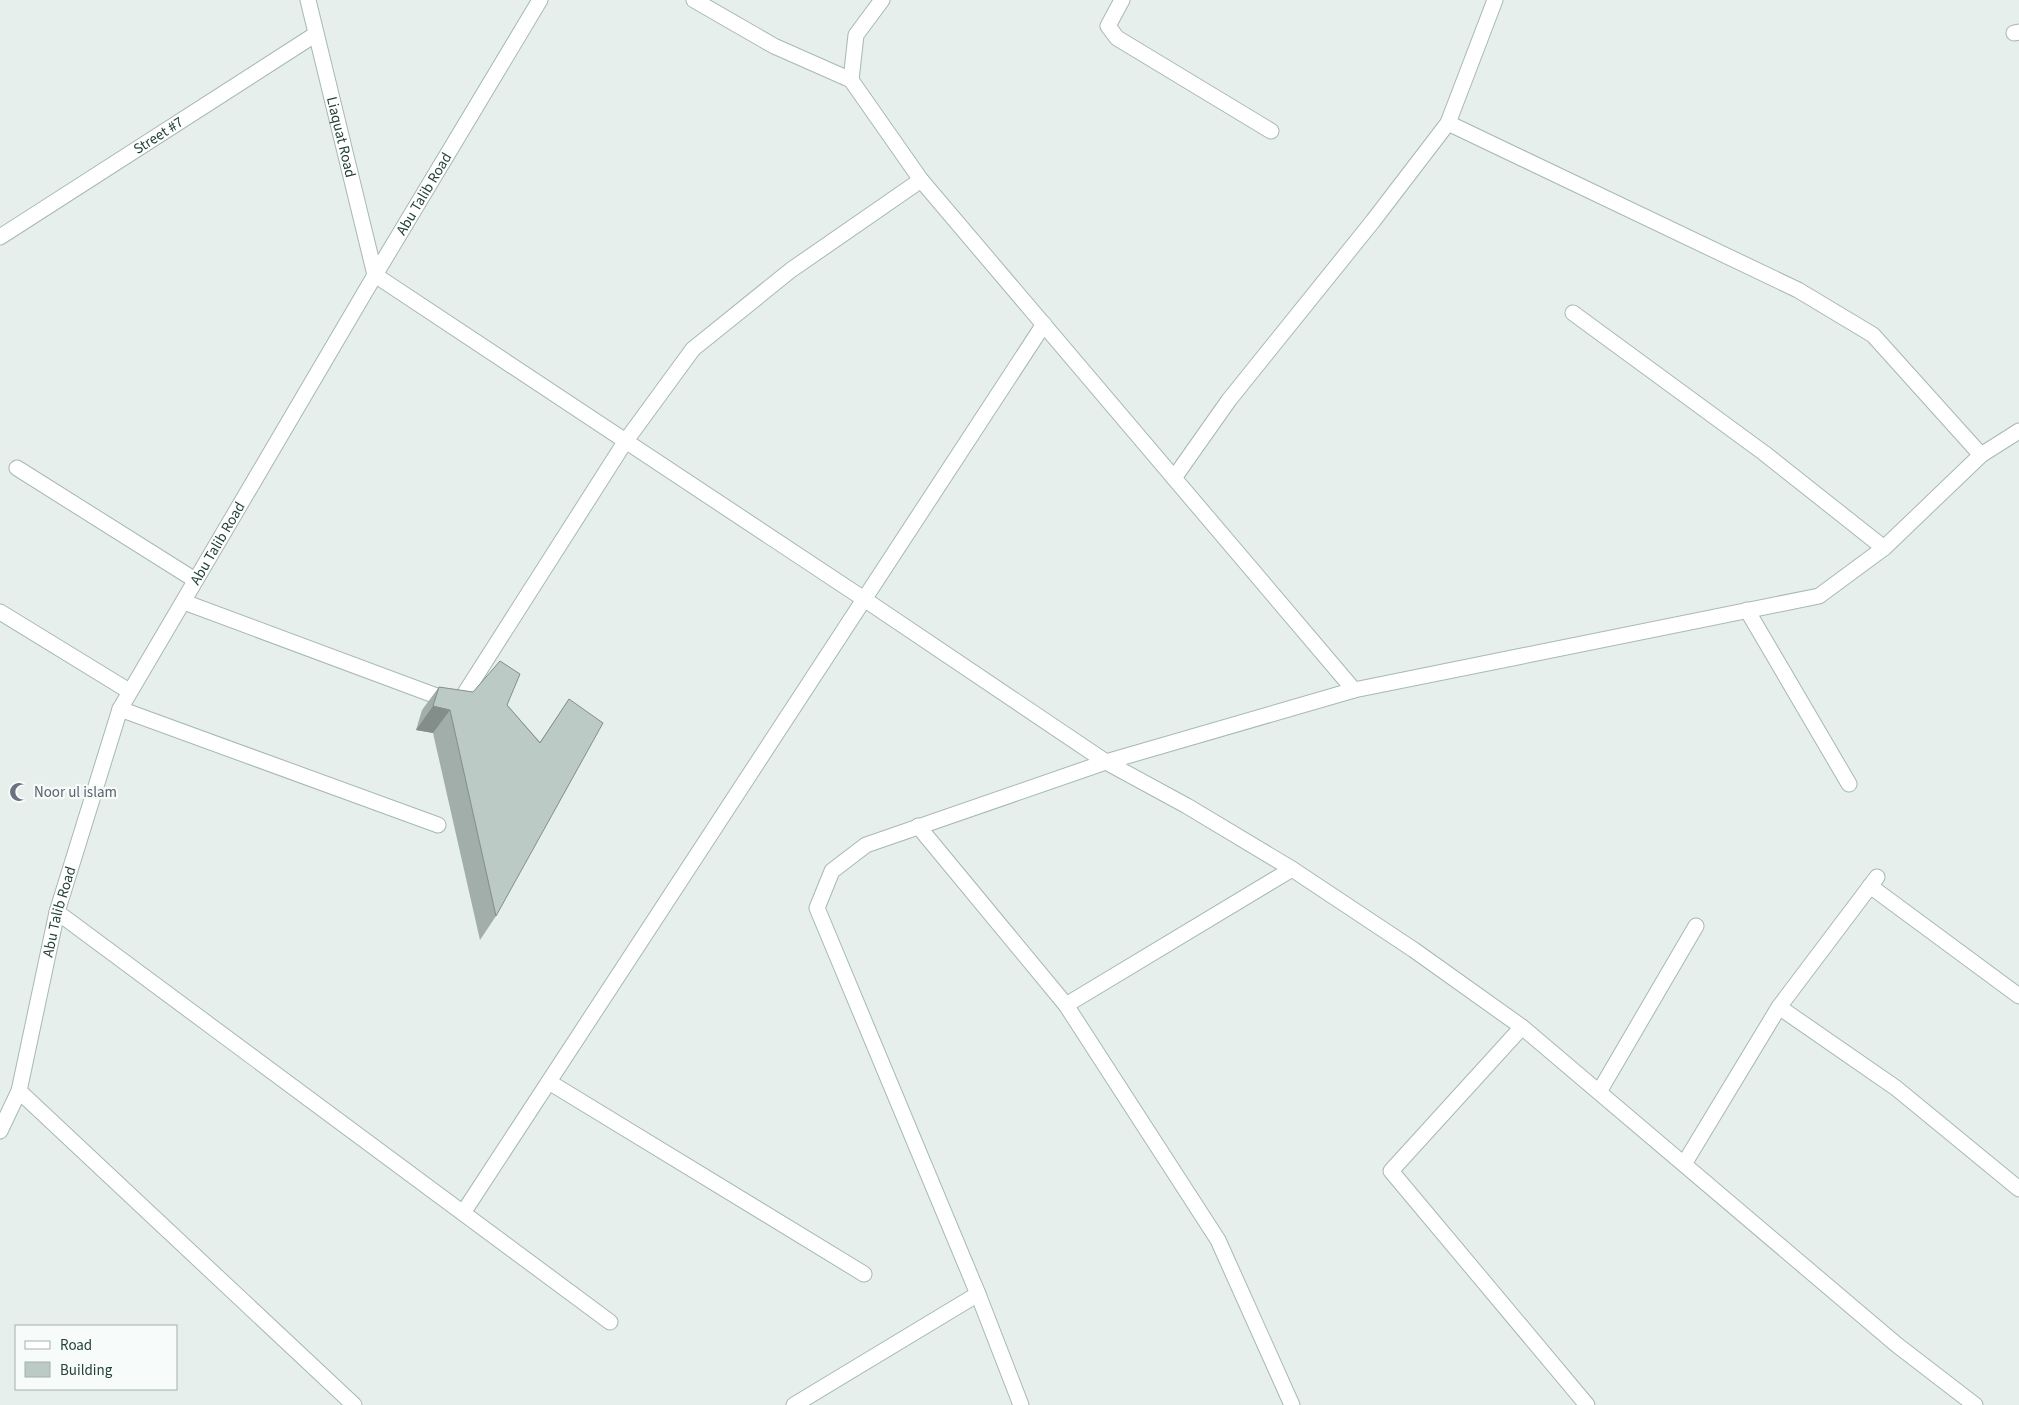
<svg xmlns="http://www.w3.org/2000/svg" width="2019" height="1405" font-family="'Source Sans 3',sans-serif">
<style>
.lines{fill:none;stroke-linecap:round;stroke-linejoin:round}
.minor-casing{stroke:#a8b8b2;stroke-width:17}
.minor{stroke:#fff;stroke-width:15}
.wall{fill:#a1aea9}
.shaded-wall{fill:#838d89}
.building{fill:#bbcac4;stroke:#838d89}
.labels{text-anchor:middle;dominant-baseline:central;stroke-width:4.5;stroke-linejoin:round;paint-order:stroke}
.street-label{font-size:15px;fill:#24423a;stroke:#f7fbf9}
.worship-label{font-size:15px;fill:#5b616d;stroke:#f7fbf9;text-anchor:start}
</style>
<rect width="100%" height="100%" fill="#e6efeb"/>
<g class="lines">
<g class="minor-casing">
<g id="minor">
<path id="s1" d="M308 0 375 275 864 599 1106 762 1187 806 1292 869 1414 950 1522 1027 1897 1345 1975 1405"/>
<path d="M694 0 774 46 851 80 921 180 1354 690"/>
<path d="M1122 0 1108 26 1117 38 1271 131"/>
<path d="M2014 33 2019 32"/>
<path d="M851 80 856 35 882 0"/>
<path d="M1448 123 1798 290 1873 335 1981 455"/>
<path id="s2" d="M0 237 316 34"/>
<path d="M1573 313 1764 453 1884 548"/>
<path d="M17 468 195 580"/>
<path d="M1174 478 1229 400 1373 221 1448 123 1495 0"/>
<path d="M184 602 458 704 625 442 693 349 791 270 921 180"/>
<path d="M1747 610 1849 784"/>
<path d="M0 612 129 691"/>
<path d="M120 709 438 825"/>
<path d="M918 826 1066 1005 1218 1240 1292 1405"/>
<path d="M1870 886 2019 996"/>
<path d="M57 912 610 1322"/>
<path d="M1066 1005 1292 869"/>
<path d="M1779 1007 1896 1088 2019 1189"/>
<path d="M1522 1027 1391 1171 1587 1405"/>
<path d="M549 1082 864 1274"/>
<path d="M19 1091 354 1405"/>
<path d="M1599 1092 1696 926"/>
<path id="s3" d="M0 1131 19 1091 57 912 120 709 375 275 540 0"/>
<path d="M1684 1164 1779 1007 1877 877"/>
<path d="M463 1213 1044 324"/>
<path d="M794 1405 978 1294"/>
<path d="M1021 1405 978 1294 817 908 832 871 866 845 1106 762 1354 690 1819 596 1884 548 1981 455 2019 431"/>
</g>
</g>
<use href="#minor" class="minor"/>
</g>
<path class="wall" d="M439 687 507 705 540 742 569 699 496 916 480 940 433 733 416 730 422 710Z"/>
<path class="shaded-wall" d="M433 706 450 710 433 733 416 730Z"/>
<path class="building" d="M500 661 520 674 507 705 540 743 569 699 603 723 496 916 450 710 433 706 439 687 473 692Z"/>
<defs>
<g id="mosque-bare" transform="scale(1.5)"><path d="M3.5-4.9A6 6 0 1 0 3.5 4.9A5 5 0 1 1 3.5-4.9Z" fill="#6b7280" stroke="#f7fbf9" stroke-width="2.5" paint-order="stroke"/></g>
</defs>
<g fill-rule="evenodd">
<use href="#mosque-bare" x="19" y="792"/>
</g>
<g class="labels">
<g class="street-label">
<text stroke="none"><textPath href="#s2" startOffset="188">Street #7</textPath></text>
<text stroke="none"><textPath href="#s1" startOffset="141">Liaquat Road</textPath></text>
<text stroke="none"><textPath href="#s3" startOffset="1038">Abu Talib Road</textPath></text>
<text stroke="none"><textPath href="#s3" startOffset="632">Abu Talib Road</textPath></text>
<text stroke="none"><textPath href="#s3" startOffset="228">Abu Talib Road</textPath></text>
</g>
<g class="worship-label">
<text x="34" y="792">Noor ul islam</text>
</g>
</g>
<rect x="15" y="1325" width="162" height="65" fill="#f7fbf9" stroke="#a3b1ad"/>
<rect x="25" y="1341" width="25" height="8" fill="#ffffff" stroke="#a3b1ad"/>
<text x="60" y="1350" font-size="15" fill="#24423a">Road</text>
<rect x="25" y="1362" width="25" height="15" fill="#bbcac4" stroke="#a3b1ad"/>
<text x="60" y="1375" font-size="15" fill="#24423a">Building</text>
</svg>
